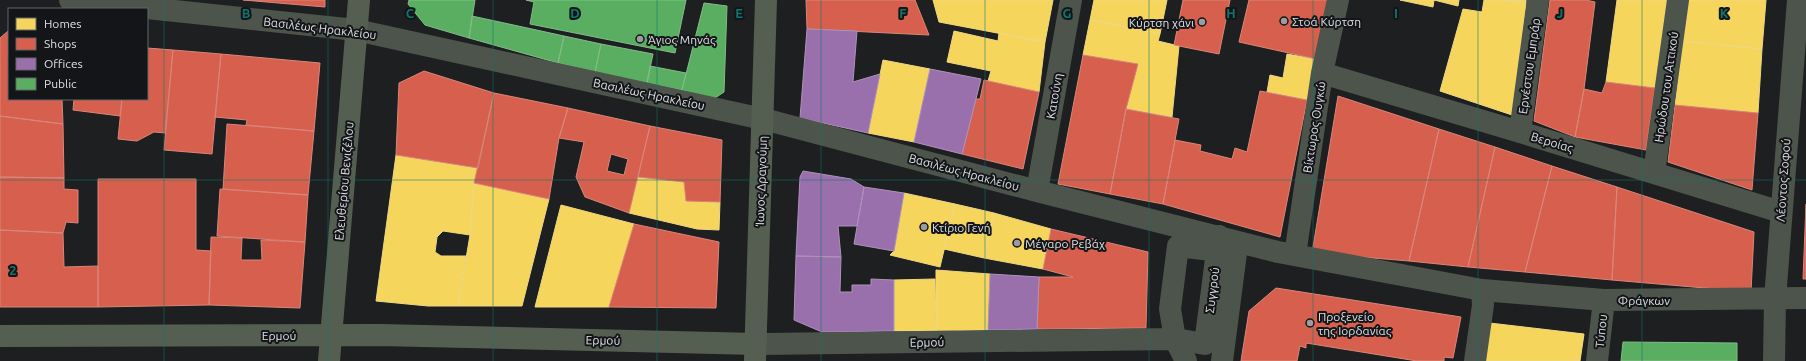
<svg xmlns="http://www.w3.org/2000/svg" width="1806" height="361" font-family="Ubuntu,sans-serif">
<style>
.homes{fill:#f6d55c;stroke:#efd884}
.shops{fill:#d6604d;stroke:#d9867a;fill-rule:evenodd}
.offices{fill:#9970ab;stroke:#ae92bc}
.public{fill:#5aae61;stroke:#82bd88}
.lines{fill:none;stroke-linecap:round;stroke-linejoin:round}
.minor{stroke:#4d544b;stroke-width:22}
.major{stroke:#545f51;stroke-width:22}
.grid{fill:none;stroke:#0f766e;stroke-width:1;stroke-opacity:0.55}
.poi-dot{fill:#9b9c9f;stroke:#131519;stroke-width:1.5}
.labels{text-anchor:middle;dominant-baseline:central;stroke-width:4;stroke-linejoin:round;paint-order:stroke}
.poi-label{font-size:12px;fill:#dfe0e3;stroke:#131519;text-anchor:start}
.street-label{font-size:12px;fill:#dfe0e3;stroke:#131519}
.grid-label{font-size:13px;text-anchor:middle;font-weight:bold;fill:#0f766e;stroke:#131519;stroke-width:4;stroke-linejoin:round;paint-order:stroke}
</style>
<rect width="100%" height="100%" fill="#1e1f21"/>
<path class="homes" d="M933 0H1053L1045 42 939 22Z
M1094 0H1167L1160 34 1090 20Z
M1400 0H1459L1458 6 1434 0 1433 7Z
M1484 0H1505L1526 4 1512 115 1440 91 1463 9 1482 12Z
M1505 0H1526V4Z
M1617 0H1667L1655 88 1606 82Z
M1689 0H1766L1762 49 1683 41Z
M1090 20 1160 34 1158 41 1179 46 1172 117 1126 109 1138 64 1083 55Z
M954 31 998 41 999 33 1045 42 1039 92 988 81 991 71 947 62Z
M1683 41 1762 49 1758 113 1675 105Z
M1287 54 1316 59 1307 100 1267 92 1270 75 1283 78Z
M883 60 930 69 914 142 868 133Z
M396 155 478 168 474 183 470 235 443 231 437 237 435 252 441 256H466L458 306H428L376 301Z
M638 177 684 182 686 201 720 202 719 230 697 229 629 213Z
M474 183 549 199 522 306H458L470 235Z
M904 193 955 204 940 267 890 255 894 251Z
M955 204 994 213 984 258 944 249Z
M561 205 634 224 609 307H535Z
M994 213 1051 229 1043 269 984 258Z
M936 270 990 274 988 330 936 331Z
M935 279 936 331H894V280Z
M1481 322 1584 334 1580 361H1477Z"/>
<path class="shops" d="M243 0H325V7Z
M806 0H915L929 35 807 29Z
M1183 0H1230L1219 54 1174 45Z
M1249 0H1329L1316 59 1239 42Z
M1550 0H1586L1595 2 1584 89 1575 137 1534 121Z
M8 31 9 99H62L63 124 0 116V38Z
M147 48 173 50 165 133 154 132 137 141 118 139 122 99H147Z
M173 50 221 54 212 154 164 150Z
M221 54 320 63 314 131 246 125 247 120 215 117Z
M1083 55 1138 64 1126 109 1110 194 1058 184Z
M424 71 494 93 478 168 396 155 399 83Z
M984 80 1039 92 1023 169 962 154 976 99H980Z
M1606 82 1655 88 1646 150 1575 137 1584 89 1602 93Z
M1260 91 1307 100 1280 237 1163 204 1175 140 1201 145 1200 151 1232 159 1235 148 1247 152Z
M494 93 568 108 559 138 549 199 474 183Z
M1338 96 1439 129 1409 261 1312 253Z
M74 99H122L120 116 73 110Z
M1675 105 1758 113 1752 190 1668 162Z
M568 108 650 126 629 213 585 197 576 177 584 142 559 138ZM611 154 628 159 624 175 607 171Z
M1126 109 1179 119 1163 204 1110 194Z
M0 116 63 124 64 178 0 177Z
M227 124 314 131 308 195 223 189Z
M650 126 722 140 720 202 686 201 684 182 638 177Z
M1439 129 1495 147 1468 267 1409 261Z
M1495 147 1552 166 1525 272 1468 267Z
M1552 166 1617 187 1612 280 1525 272Z
M0 177 64 178V189L78 190V223L66 222 63 233 0 230Z
M98 179H196V250L211 251 209 305 98 307Z
M1617 187 1754 232 1751 292 1612 280Z
M220 189 308 195 305 242 217 236Z
M1806 204V279H1803Z
M634 224 719 242 716 308 609 307Z
M1051 229 1148 252 1146 328 1037 329 1039 277H1073L1043 269Z
M0 230 63 233 64 267 98 266V307H0Z
M211 237 242 238 241 260H262L261 240 305 242 300 308 209 305Z
M1276 288 1461 317 1453 358 1444 357V361H1417L1306 343V348L1300 346 1297 361H1241L1249 311Z"/>
<path class="offices" d="M807 29 857 31 853 82 880 74 868 133 800 118Z
M930 69 981 79 962 154 914 142Z
M803 171 851 179 864 187 857 226H838L841 257 796 256 800 177Z
M864 187 904 193 894 251 854 244Z
M796 256 841 257 840 292H852V285H871V279L894 280V331L822 332 794 320Z
M990 274 1039 277 1037 329 988 330Z"/>
<path class="public" d="M409 0H475L469 38 425 25 408 4Z
M526 0H686L675 53 530 24 534 2Z
M704 3 727 6 724 92 712 100 682 90Z
M472 16 564 36 558 63 469 38Z
M564 36 601 44 595 72 558 63Z
M601 44 653 54 647 83 595 72Z
M650 66 686 73 682 90 647 83Z
M1623 342 1737 343V361H1621Z"/>
<g class="lines">
<path class="minor" d="M70 0 356 30 763 119 1037 191 1278 252 1482 290 1604 300 1806 298
M1322 73 1520 132 1781 212
M1520 132 1538 0
M1654 173 1678 0
M1037 191 1071 0
M1295 255 1322 73 1338 0
M756 344 1175 339 1205 344 1219 236
M1186 361 1175 339 1170 309 1178 246 1236 253 1222 361
M1475 361 1483 305 1482 290
M1597 361 1604 300
M1774 361 1775 299 1798 0"/>
<path class="major" d="M0 336 380 335 756 344
M329 361 359 0
M755 361 766 0"/>
</g>
<path class="grid" d="M164 0V361M328 0V361M493 0V361M657 0V361M821 0V361M985 0V361M1149 0V361M1313 0V361M1478 0V361M1642 0V361M0 180H1806"/>
<g class="poi-dot">
<circle cx="1284" cy="21" r="4"/>
<circle cx="1202" cy="22" r="4"/>
<circle cx="640" cy="39" r="4"/>
<circle cx="924" cy="227" r="4"/>
<circle cx="1017" cy="243" r="4"/>
<circle cx="1310" cy="323" r="4"/>
</g>
<g class="labels">
<g class="poi-label">
<text x="1292" y="21">Στοά Κύρτση</text>
<text x="1194" y="22" text-anchor="end">Κύρτση χάνι</text>
<text x="648" y="39">Άγιος Μηνάς</text>
<text x="932" y="227">Κτίριο Γενή</text>
<text x="1025" y="243">Μέγαρο Ρεβάχ</text>
<text x="1318" y="316">Προξενείο<tspan x="1318" dy="14">της Ιορδανίας</tspan></text>
</g>
<g class="street-label">
<text transform="translate(320 28) rotate(7)">Βασιλέως Ηρακλείου</text>
<text transform="translate(1529 66) rotate(-82)">Ερνέστου Εμπράρ</text>
<text transform="translate(1666 87) rotate(-82)">Ηρώδου του Αττικού</text>
<text transform="translate(649 94) rotate(12)">Βασιλέως Ηρακλείου</text>
<text transform="translate(1054 96) rotate(-80)">Κατούνη</text>
<text transform="translate(1314 127) rotate(-81)">Βίκτωρος Ουγκώ</text>
<text transform="translate(1552 142) rotate(17)">Βεροίας</text>
<text transform="translate(964 172) rotate(15)">Βασιλέως Ηρακλείου</text>
<text transform="translate(1783 180) rotate(-86)">Λέοντος Σοφού</text>
<text transform="translate(344 181) rotate(-85)">Ελευθερίου Βενιζέλου</text>
<text transform="translate(761 181) rotate(-88)">Ίωνος Δραγούμη</text>
<text transform="translate(1212 290) rotate(-83)">Συγγρού</text>
<text x="1644" y="300">Φράγκων</text>
<text transform="translate(1601 331) rotate(-84)">Τύπου</text>
<text x="279" y="335">Ερμού</text>
<text transform="translate(603 340) rotate(1)">Ερμού</text>
<text transform="translate(927 342) rotate(-1)">Ερμού</text>
</g>
</g>
<g class="grid-label">
<text x="246" y="18">B</text>
<text x="410" y="18">C</text>
<text x="575" y="18">D</text>
<text x="739" y="18">E</text>
<text x="903" y="18">F</text>
<text x="1067" y="18">G</text>
<text x="1231" y="18">H</text>
<text x="1396" y="18">I</text>
<text x="1560" y="18">J</text>
<text x="1724" y="18">K</text>
<text x="13" y="275">2</text>
</g>
<rect x="8" y="8" width="140" height="92" fill="#131519" stroke="#65666a"/>
<rect x="16" y="18" width="20" height="12" fill="#f6d55c" stroke="#65666a"/>
<text x="44" y="28" font-size="12" fill="#dfe0e3">Homes</text>
<rect x="16" y="38" width="20" height="12" fill="#d6604d" stroke="#65666a"/>
<text x="44" y="48" font-size="12" fill="#dfe0e3">Shops</text>
<rect x="16" y="58" width="20" height="12" fill="#9970ab" stroke="#65666a"/>
<text x="44" y="68" font-size="12" fill="#dfe0e3">Offices</text>
<rect x="16" y="78" width="20" height="12" fill="#5aae61" stroke="#65666a"/>
<text x="44" y="88" font-size="12" fill="#dfe0e3">Public</text>
</svg>
